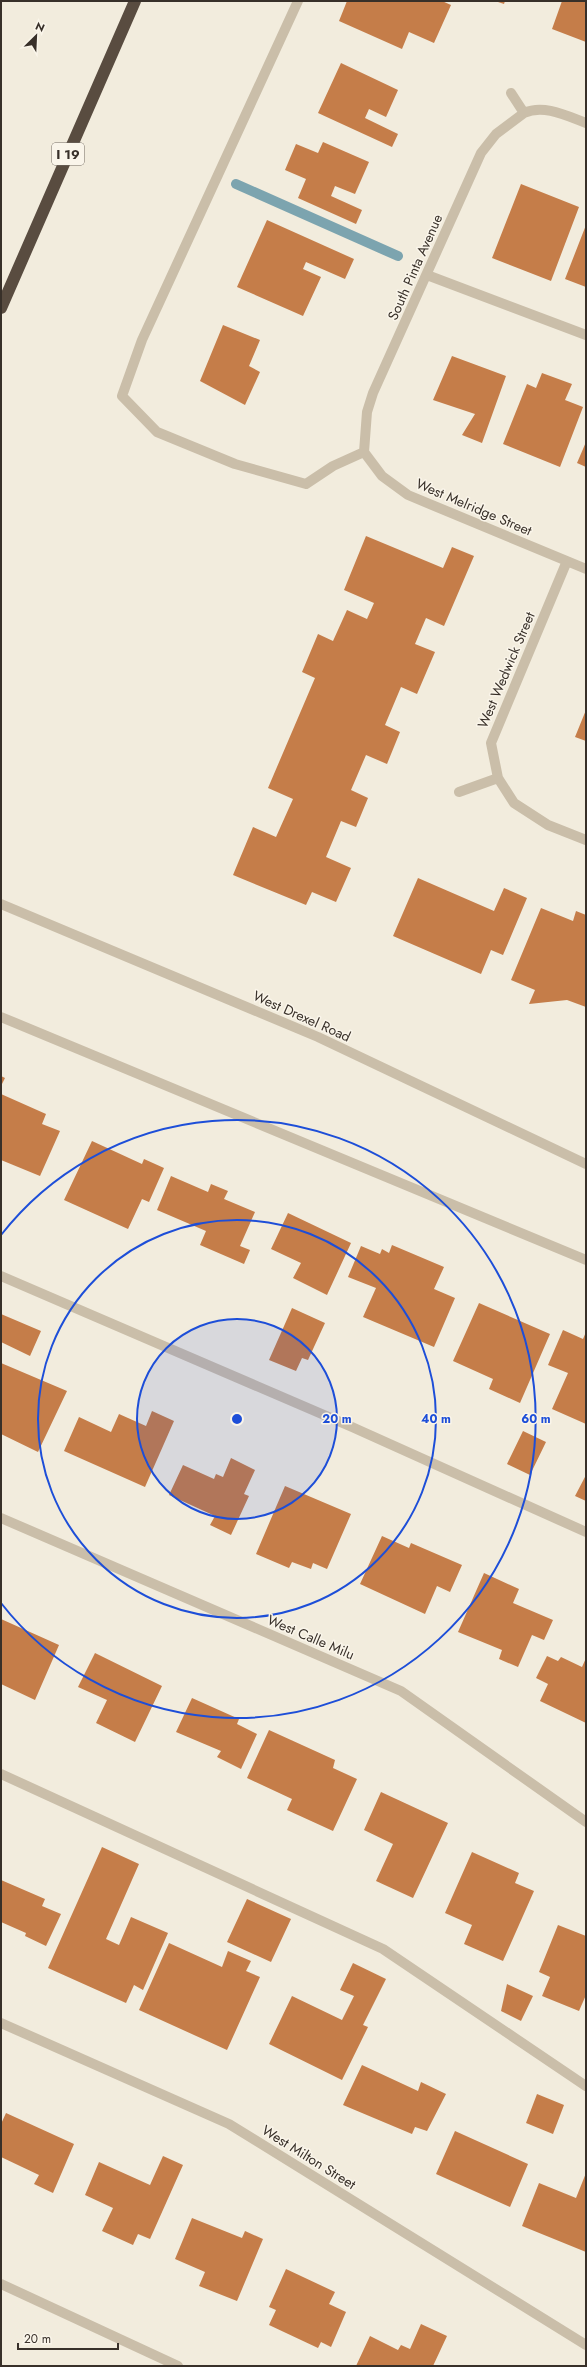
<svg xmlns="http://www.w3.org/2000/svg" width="587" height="2367" font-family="Jost,sans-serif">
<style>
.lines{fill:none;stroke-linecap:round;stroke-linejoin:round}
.stream{stroke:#7ca4af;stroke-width:10}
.building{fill:#c57d49}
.minor{stroke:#cabea9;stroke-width:10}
.highway{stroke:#594c40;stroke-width:12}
.ring{fill:none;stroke:#1d4ed8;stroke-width:2}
.labels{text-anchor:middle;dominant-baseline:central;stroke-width:3;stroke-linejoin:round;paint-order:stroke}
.shield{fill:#faf5ea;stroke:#726b63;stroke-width:1}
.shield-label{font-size:13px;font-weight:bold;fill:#383029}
.street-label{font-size:14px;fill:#383029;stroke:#faf5ea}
.centre{fill:#1d4ed8;stroke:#faf5ea;stroke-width:2}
.ring-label{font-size:12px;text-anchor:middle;font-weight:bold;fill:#1d4ed8;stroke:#faf5ea;stroke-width:3;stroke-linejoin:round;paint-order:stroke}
</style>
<rect width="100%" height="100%" fill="#f2ecdd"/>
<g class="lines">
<path class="stream" d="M236 184 398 256"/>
</g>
<path class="building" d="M347 1H442L451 5 434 43 409 32 402 49 339 21Z
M495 1H505L504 4Z
M562 1H586V42L552 29Z
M341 63 398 90 386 117 369 109 365 118 398 134 392 147 318 113Z
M323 142 369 162 355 194 335 186 331 196 362 210 356 224 298 198 306 179 285 170 296 144 318 153Z
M521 184 579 207 551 281 492 258Z
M267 220 354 259 345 279 306 262 303 269 321 277 303 316 237 287Z
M586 225V287L565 279Z
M223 325 260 340 249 366 260 372 245 405 200 381Z
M452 356 506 376 482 443 462 435 475 414 433 400Z
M542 373 572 384 565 400 583 407 560 467 503 444 527 384 536 388Z
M586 442V467L577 463Z
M366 536 443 568 452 547 474 556 444 626 426 618 415 644 435 652 417 694 401 687 385 725 400 732 387 764 366 755 351 790 368 798 356 827 341 821 326 857 351 868 336 902 312 892 306 905 233 875 253 827 276 837 293 799 268 788 315 678 302 672 318 634 333 641 347 610 367 619 374 603 344 590Z
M586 710V741L575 737Z
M418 878 494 911 504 888 527 898 503 955 491 950 481 974 393 936Z
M541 908 573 921 576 911 586 915V1007L567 1000 529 1004 535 990 511 980Z
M1 1076 5 1078 1 1086Z
M1 1094 46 1114 42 1124 60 1131 40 1176 1 1160Z
M92 1141 142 1164 144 1159 164 1168 149 1202 142 1199 128 1229 64 1200Z
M171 1176 208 1192 211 1184 228 1191 224 1199 255 1212 240 1246 250 1250 244 1264 200 1245 206 1231 157 1210Z
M288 1213 351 1243 327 1295 293 1278 301 1263 271 1249Z
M392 1245 444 1267 434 1289 455 1298 434 1347 363 1317 376 1288 348 1277 361 1246 380 1254 382 1249 389 1253Z
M479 1303 550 1334 520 1403 489 1389 493 1379 453 1361Z
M292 1308 325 1323 308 1360 302 1358 296 1371 269 1360Z
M1 1314 41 1331 30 1356 1 1342Z
M563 1330 583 1339 586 1332V1424L552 1409 568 1373 548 1365Z
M1 1363 67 1391 38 1452 1 1434Z
M152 1411 174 1421 145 1487 64 1451 79 1417 111 1432 119 1414 146 1426Z
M523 1431 546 1442 530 1475 507 1464Z
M231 1458 255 1470 244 1494 249 1496 231 1535 210 1525 215 1516 169 1495 183 1465 214 1479 216 1474 223 1477Z
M586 1475V1501L575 1496Z
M285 1486 351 1514 327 1569 313 1563 311 1569 292 1562 289 1568 256 1554Z
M382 1536 409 1548 411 1543 462 1565 450 1592 437 1586 425 1614 360 1584Z
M484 1573 519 1589 513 1603 553 1620 544 1640 532 1635 518 1667 499 1659 502 1650 458 1632Z
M1 1619 59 1645 35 1700 1 1684Z
M95 1653 162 1686 135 1742 96 1723 107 1700 78 1687Z
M547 1656 558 1661 561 1657 582 1667 586 1658V1723L540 1701 548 1684 536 1678Z
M192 1698 239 1719 237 1724 257 1734 241 1769 217 1757 221 1751 176 1732Z
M269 1730 335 1760 333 1768 357 1779 333 1831 287 1810 292 1799 247 1778Z
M381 1792 448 1823 413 1898 376 1881 393 1844 364 1830Z
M102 1847 139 1864 106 1939 119 1945 131 1917 168 1933 143 1990 134 1985 126 2003 48 1968Z
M472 1852 519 1873 515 1883 534 1891 503 1961 464 1944 472 1925 445 1913Z
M1 1880 45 1899 42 1906 61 1914 46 1946 25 1936 26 1933 1 1922Z
M247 1899 291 1919 271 1962 227 1942Z
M558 1925 586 1936V1995L579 2011 542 1996 550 1977 539 1972Z
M169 1943 222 1967 228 1951 251 1961 246 1971 260 1977 227 2050 139 2010Z
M353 1963 386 1979 363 2025 368 2027 342 2080 269 2044 292 1996 342 2020 354 1996 340 1990Z
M507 1984 533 1996 521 2021 501 2011Z
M362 2065 418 2091 421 2082 446 2094 427 2131 415 2127 412 2134 343 2105Z
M537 2094 564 2105 553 2134 526 2123Z
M6 2113 74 2144 53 2193 34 2184 39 2175 1 2157V2124Z
M455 2131 528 2164 510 2207 436 2174Z
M163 2156 183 2165 150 2239 138 2234 133 2245 102 2231 113 2208 85 2195 99 2162 150 2185Z
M586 2173V2252L522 2226 539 2183 576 2198Z
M192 2218 242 2238 245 2231 263 2239 237 2301 199 2286 205 2272 175 2259Z
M286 2269 335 2292 329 2304 346 2312 331 2347 321 2342 318 2348 269 2325 276 2310 269 2307Z
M421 2324 447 2336 433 2366H356L370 2336 398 2350 401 2345 410 2349Z"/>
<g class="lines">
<path class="minor" d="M298 1 142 340 122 396 157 432 235 464 306 484 333 466 364 452
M511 93 524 113C544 104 567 116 586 123
M427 275 586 335
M364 452 367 412 373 393 481 153 496 134 524 113
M364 452 382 476 408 495 586 569
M567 561 491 743 498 778 514 803 548 825 586 840
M459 792 498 778
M1 904 318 1037 586 1164
M1 1017 586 1260
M1 1276 352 1427 586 1532
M1 1518 401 1691 586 1822
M1 1774 383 1949 586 2086
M1 2023 229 2124 586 2345
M1 2284 178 2366"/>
<path class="highway" d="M1 308 135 1"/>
</g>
<circle cx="237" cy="1419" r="100" fill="#1d4ed8" fill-opacity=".12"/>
<g class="ring">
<circle cx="237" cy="1419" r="100"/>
<circle cx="237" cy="1419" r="199"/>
<path d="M1 1235A299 299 0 1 1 1 1603"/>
</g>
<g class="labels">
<rect class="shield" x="52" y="143" width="32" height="22" rx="3"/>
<g class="shield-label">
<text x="68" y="154">I 19</text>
</g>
<g class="street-label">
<text transform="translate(415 267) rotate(-66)">South Pinta Avenue</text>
<text transform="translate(474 507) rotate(23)">West Melridge Street</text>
<text transform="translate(506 670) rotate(-67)">West Wedwick Street</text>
<text transform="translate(302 1016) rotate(24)">West Drexel Road</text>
<text transform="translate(311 1637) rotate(23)">West Calle Milu</text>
<text transform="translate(309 2157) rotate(32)">West Milton Street</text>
</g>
</g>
<circle cx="237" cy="1419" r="6" class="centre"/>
<g class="ring-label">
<text x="337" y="1423">20 m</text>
<text x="436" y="1423">40 m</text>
<text x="536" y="1423">60 m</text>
</g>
<rect width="587" height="2367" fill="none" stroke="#383029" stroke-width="4"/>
<g transform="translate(36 36) rotate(24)" stroke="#faf5ea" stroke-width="3" paint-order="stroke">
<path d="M0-3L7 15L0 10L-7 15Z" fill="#383029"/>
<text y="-6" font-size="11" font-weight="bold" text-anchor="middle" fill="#383029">N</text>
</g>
<path d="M18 2343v6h100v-6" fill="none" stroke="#383029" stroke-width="2"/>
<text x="24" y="2343" font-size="12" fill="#383029" stroke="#faf5ea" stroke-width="3" paint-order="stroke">20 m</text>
</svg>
